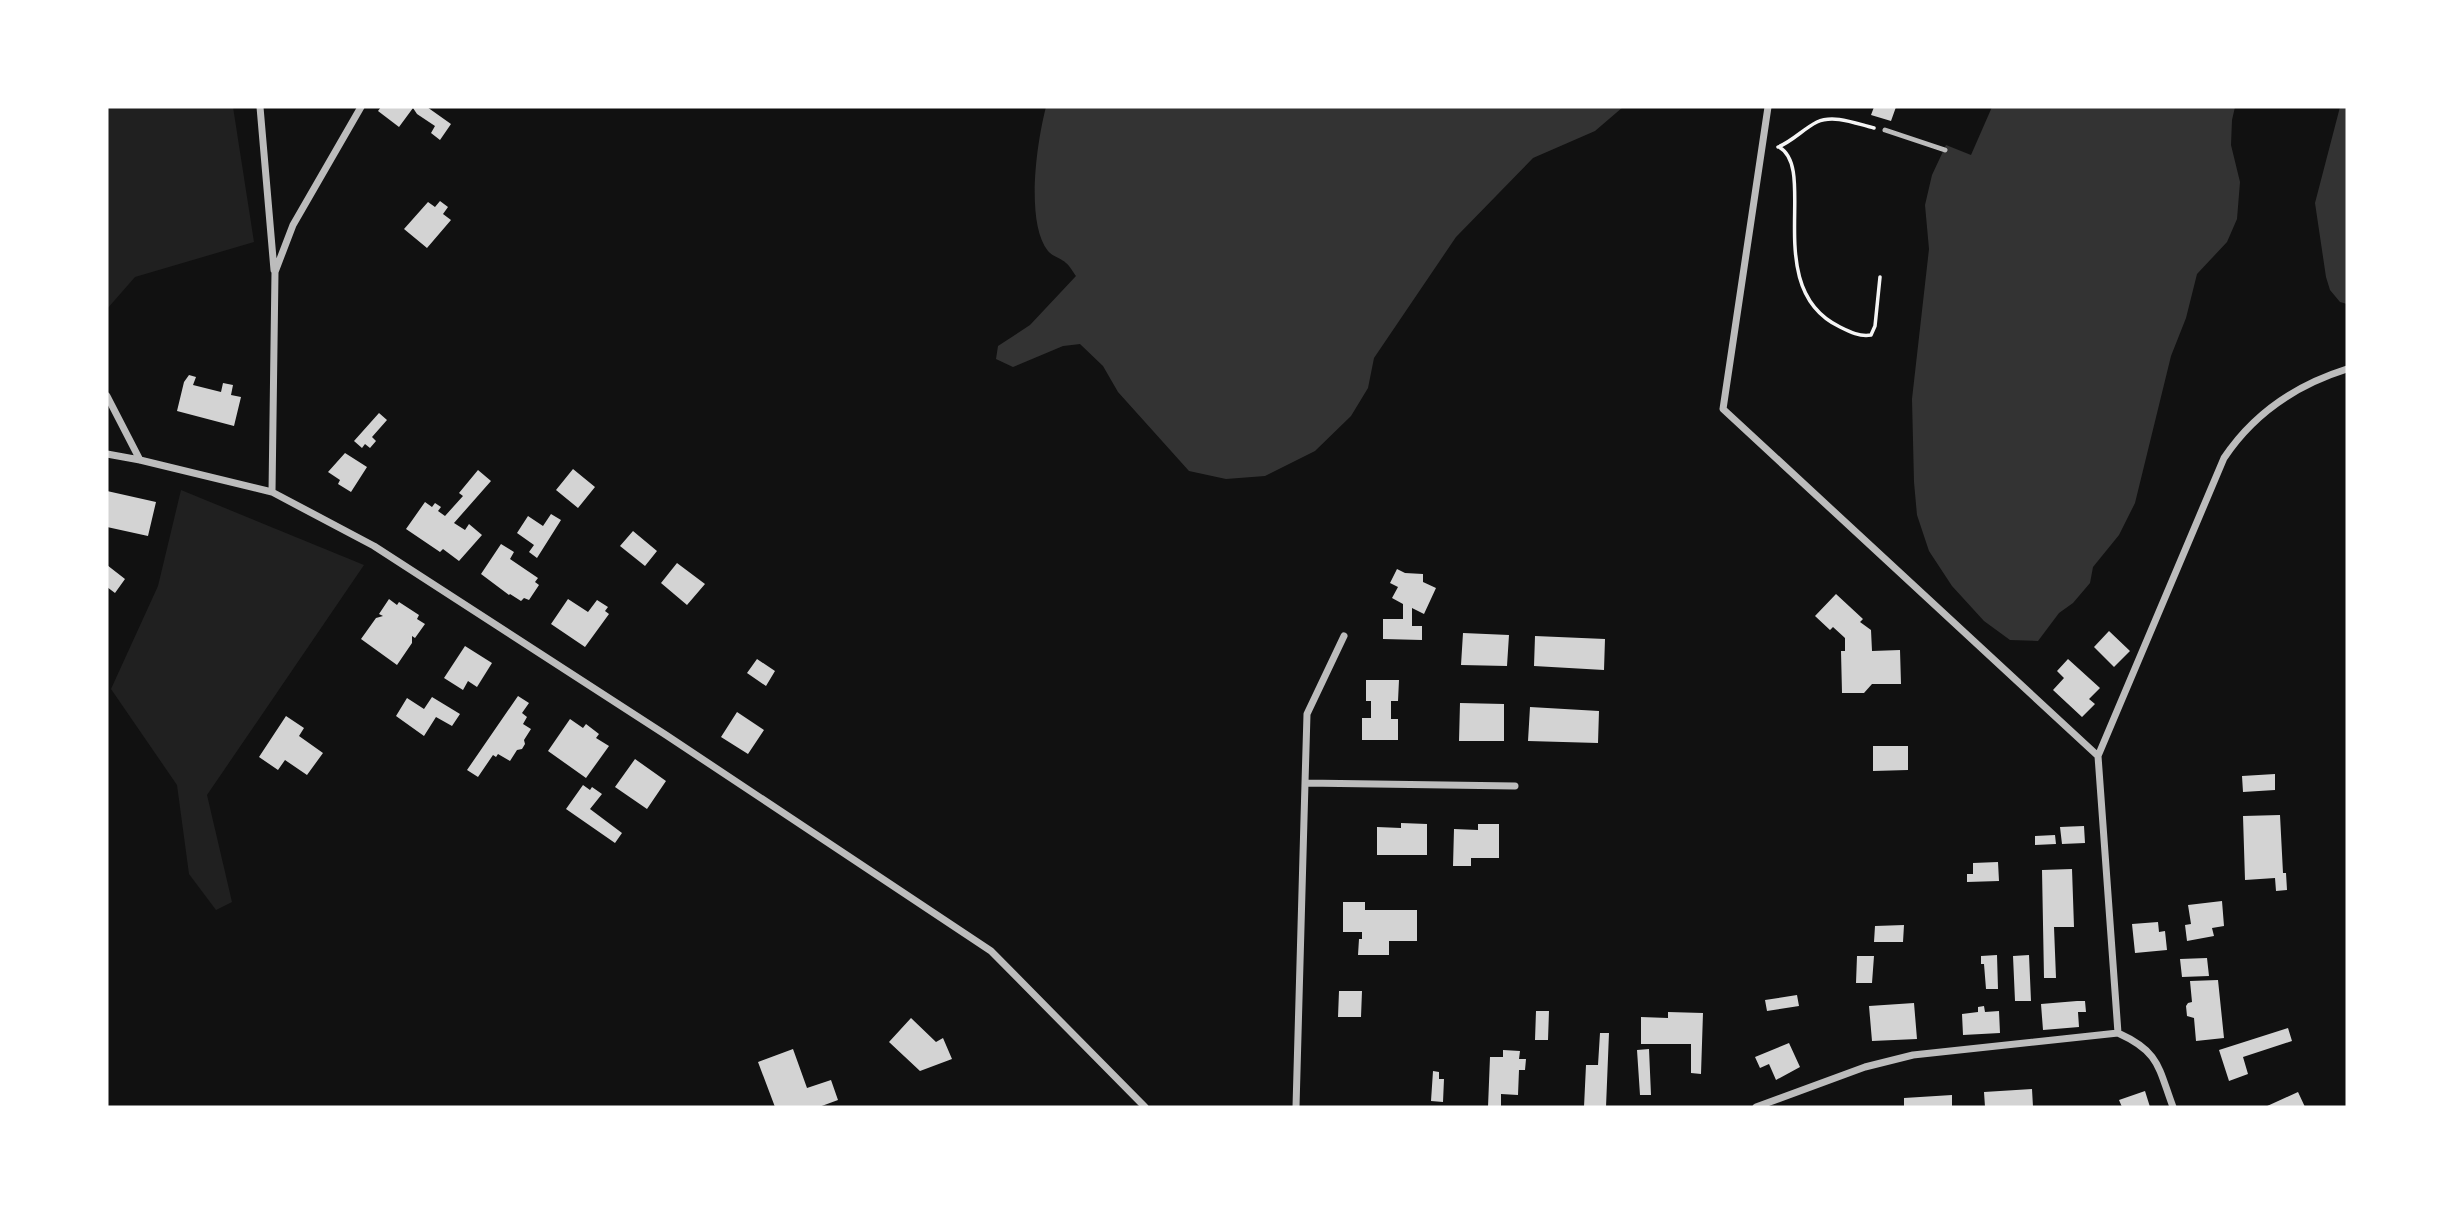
<svg xmlns="http://www.w3.org/2000/svg" width="2454" height="1214" font-family="'Fira Sans',sans-serif">
<style>
.green{fill:#202020}
.water{fill:#333}
.building{fill:#d3d3d3}
.lines{fill:none;stroke-linecap:round;stroke-linejoin:round}
.path{stroke:#f5f5f5;stroke-width:3.5}
.service{stroke:#bcbcbc;stroke-width:5}
.minor{stroke:#bcbcbc;stroke-width:7}
</style>
<rect width="100%" height="100%" fill="#111"/>
<path class="green" d="M107 107H233L254 242 135 277 107 309Z
M181 490 364 565 207 795 232 902 216 910 189 874 177 785 111 689 158 586Z"/>
<path class="water" d="M1046 107H1623L1595 131 1533 158 1456 237 1374 358 1368 388 1351 416 1315 451 1265 476 1226 479 1189 471 1118 392 1103 366 1080 344 1063 346 1013 367 996 359 998 346 1030 325 1076 276C1073 272 1070 266 1066 263 1061 258 1053 257 1048 251 1025 222 1037 141 1046 107Z
M1992 107H2235L2232 120 2231 145 2240 182 2237 219 2227 242 2197 274 2186 318 2171 356 2135 503 2119 535 2093 567 2090 583 2073 603 2059 613 2038 641 2010 640 1984 621 1952 586 1929 551 1917 515 1914 482 1912 399 1929 249 1925 205 1932 175 1946 145 1971 155Z
M2340 107H2347V304L2340 302 2330 290 2326 277 2315 203Z"/>
<path class="building" d="M381 107H427L451 124 440 140 431 133 435 126 417 114 413 108 399 127 378 111Z
M1874 107H1896L1891 121 1871 115Z
M440 201 448 207 443 214 451 220 427 248 404 229 428 202 435 207Z
M189 375 196 377 193 385 221 392 223 383 233 385 231 395 241 397 234 426 177 411 184 382Z
M379 413 387 420 372 437 376 441 370 448 365 444 362 448 354 441Z
M345 453 367 467 351 492 338 484 340 480 328 472Z
M573 469 595 487 578 508 556 490Z
M478 470 491 481 454 523 465 530 469 524 482 535 459 561 443 549 440 552 406 529 425 502 432 507 435 503 441 507 438 511 445 516 463 496 459 493Z
M107 491 156 502 148 536 107 527Z
M551 514 561 520 537 558 529 552 534 545 517 533 528 516 543 526Z
M633 531 657 551 645 566 620 546Z
M501 544 514 552 510 559 538 578 535 582 539 585 529 600 524 598 521 601 510 594 509 595 481 574Z
M677 563 705 584 687 605 661 583Z
M107 565 125 579 115 593 107 587Z
M1397 569 1405 573 1423 574V582L1436 588 1424 614 1412 608V626H1422V640L1383 639V619H1403V604L1392 598 1398 587 1390 583Z
M1836 594 1863 619 1860 622 1871 630 1872 651 1900 650 1901 684H1872L1864 693H1842L1841 651H1845V638L1833 627 1830 630 1815 616Z
M389 599 397 605 399 602 419 615 417 619 425 624 415 638 412 636V643L397 665 361 639 376 618 383 616 379 614Z
M568 599 588 612 597 600 608 607 605 611 609 614 585 647 551 624Z
M2109 631 2130 651 2114 667 2094 647Z
M1463 633 1509 635 1507 666 1461 665Z
M1535 636 1605 639 1604 670 1534 666Z
M465 646 492 663 477 687 468 681 463 690 444 678Z
M757 659 775 671 766 686 747 673Z
M2068 659 2100 688 2089 699 2095 704 2082 717 2053 690 2064 678 2057 671Z
M1366 680H1399L1398 701H1391V719H1398V740H1362V718H1371V701H1366Z
M518 696 529 703 522 713 527 717 523 724 531 729 524 740 525 744 522 749 517 750 510 761 498 754 496 757 493 755 478 777 467 770Z
M432 697 460 714 452 726 436 717 424 736 396 716 407 698 424 709Z
M1460 703 1504 704V741H1459Z
M1530 707 1599 711 1598 743 1528 741Z
M737 712 764 730 748 754 721 737Z
M286 716 304 728 299 736 323 753 307 775 285 760 278 770 259 757Z
M570 719 583 728 586 724 599 734 596 738 609 746 586 778 548 751Z
M1873 746H1908V770L1873 771Z
M635 759 666 781 647 809 615 787Z
M2275 774V790L2243 792 2242 776Z
M583 785 590 790 592 787 602 794 590 809 622 833 615 843 566 809Z
M2280 815 2283 873H2286L2287 890 2276 891 2275 878 2245 880 2243 816Z
M1401 823 1427 824V855H1377V827L1401 828Z
M1478 824H1499V858H1471V866H1453L1454 829 1478 830Z
M2084 826 2085 843 2062 844 2060 827Z
M2055 835 2056 844 2035 845V836Z
M1998 862 1999 881 1967 882V874H1973V863Z
M2072 869 2074 927H2054L2056 978H2044L2042 870Z
M2222 901 2224 926 2212 928 2214 936 2187 941 2185 925 2191 924 2188 905Z
M1343 902H1365V910H1417V941H1389V955H1358L1359 939H1362V932H1343Z
M2158 922 2159 932 2165 931 2167 950 2135 953 2132 924Z
M1904 925 1903 942H1874L1875 926Z
M1997 955 1998 989H1986L1984 964H1981V956Z
M2029 955 2031 1001H2015L2013 956Z
M1857 956H1874L1872 983H1856Z
M2207 958 2209 976 2182 977 2180 959Z
M2218 980 2224 1038 2196 1041 2194 1018 2187 1016 2186 1006 2188 1003 2192 1002 2190 981Z
M1339 991H1362L1361 1017H1338Z
M1797 995 1799 1006 1767 1011 1765 1000Z
M2077 1001H2085L2086 1012H2078L2079 1027 2043 1030 2041 1004Z
M1914 1003 1917 1039 1872 1041 1869 1006Z
M1984 1006 1985 1012 1999 1011 2000 1033 1963 1035 1962 1014 1978 1012V1007Z
M1536 1011H1549L1548 1040H1535Z
M1668 1012 1703 1013 1701 1074 1691 1073V1044H1641V1017L1668 1018Z
M911 1018 936 1042 943 1038 952 1059 920 1071 889 1042Z
M2288 1028 2292 1041 2243 1057 2248 1074 2229 1081 2219 1050Z
M1600 1033H1609L1606 1107H1584L1586 1065H1598Z
M1789 1043 1800 1067 1776 1080 1769 1064 1760 1068 1755 1057Z
M793 1049 807 1088 831 1080 838 1100 819 1107H775L758 1062Z
M1649 1049 1651 1095H1640L1637 1050Z
M1503 1050 1520 1051 1519 1059H1526L1525 1070H1519L1518 1095 1501 1094V1107H1488L1490 1057H1503Z
M1433 1071 1439 1072V1079H1444L1443 1102 1431 1101Z
M2032 1089 2033 1107H1985L1984 1092Z
M2145 1091 2150 1107H2122L2119 1100Z
M2298 1092 2305 1107H2265Z
M1952 1095V1107H1904V1098Z"/>
<g class="lines">
<path class="path" d="M1778 147C1793 141 1803 129 1817 122 1834 114 1857 124 1874 128
M1779 147C1819 169 1760 289 1840 327 1850 332 1860 337 1871 335L1875 326 1880 277"/>
<path class="service" d="M1885 130 1945 150"/>
<path class="minor" d="M260 107 274 270
M1768 107 1723 409 2098 756
M107 396 140 460
M107 454 140 460 272 492 374 546 666 735 991 951 1145 1107
M272 492 275 272 293 225 361 107
M1305 783 1307 714 1344 636
M1296 1107 1305 783 1515 786
M1756 1107 1865 1067 1913 1055 2118 1033
M2173 1107C2158 1067 2160 1052 2118 1033L2098 756 2224 458C2254 413 2296 385 2347 369"/>
</g>
<rect width="2454" height="1214" fill="none" stroke="#ffffff" stroke-width="217"/>
</svg>
